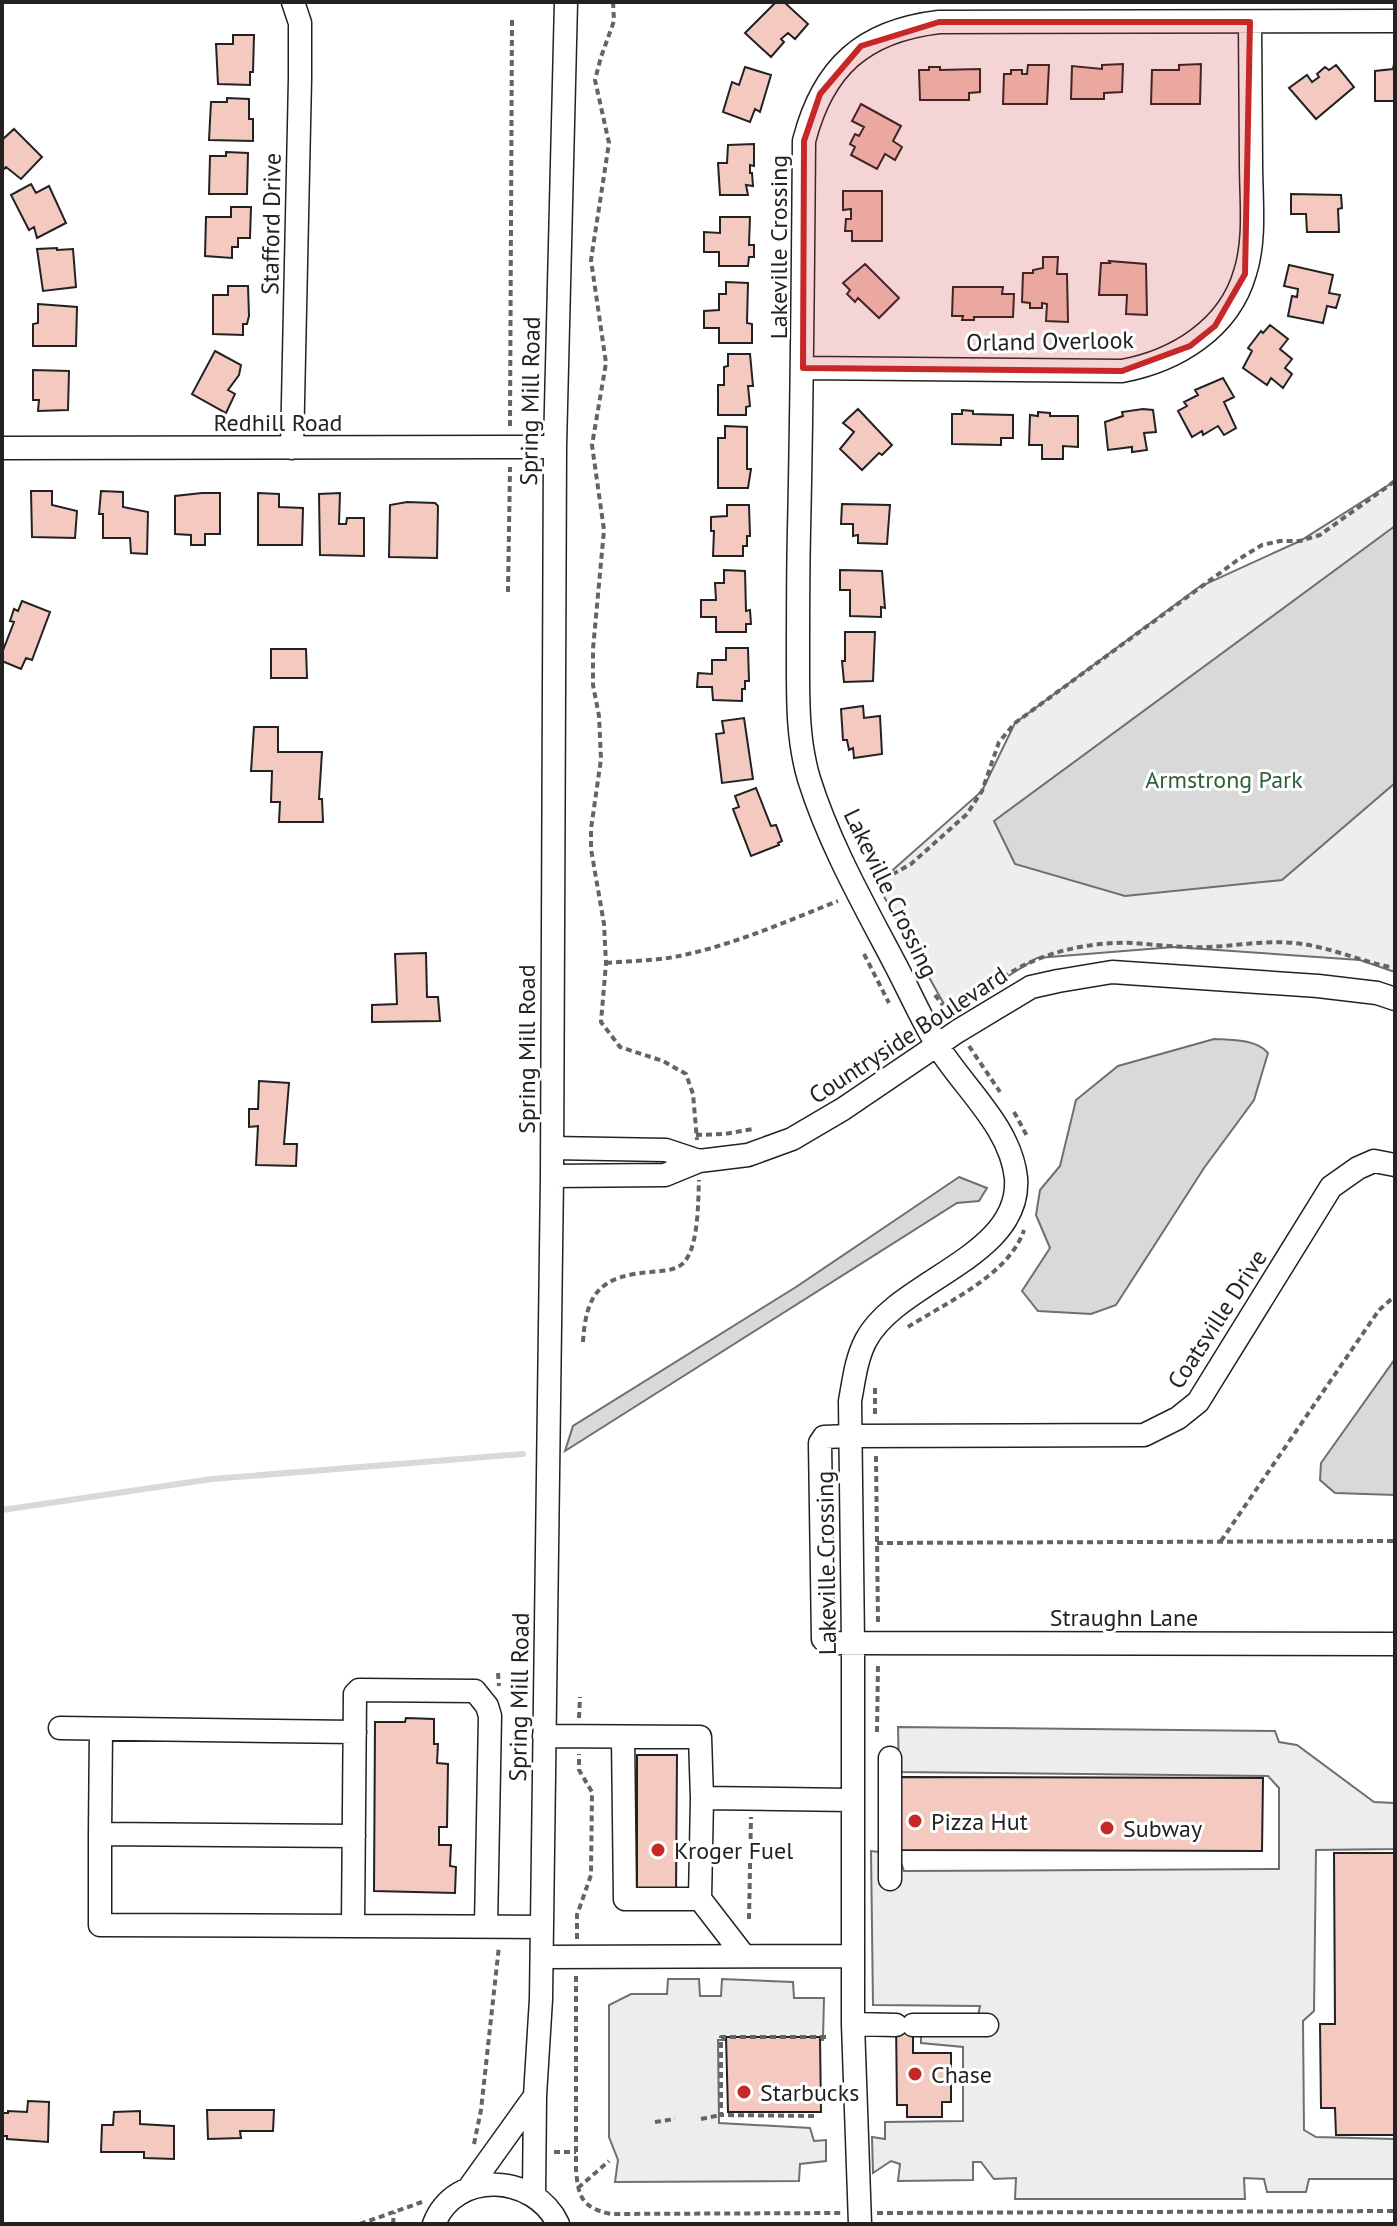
<svg xmlns="http://www.w3.org/2000/svg" width="1397" height="2226" font-family="'PT Sans',sans-serif">
<style>
.green{fill:#eee;stroke:#6f6f6f;stroke-width:2}
.parking{fill:#ededed;stroke:#6f6f6f;stroke-width:2}
.water{fill:#d9d9d9;stroke:#6f6f6f;stroke-width:2}
.lines{fill:none;stroke-linecap:round;stroke-linejoin:round}
.stream{stroke:#d9d9d9;stroke-width:6}
.building{fill:#f3c9c0;stroke:#222;stroke-width:2}
.minor-casing{stroke:#222;stroke-width:25}
.path{stroke:#646464;stroke-width:4;stroke-dasharray:6 4;stroke-linecap:butt}
.minor{stroke:#fff;stroke-width:22}
.marked{fill:#c62828;fill-opacity:0.2;stroke:#c62828;stroke-width:6;stroke-linejoin:round}
.poi-dot{fill:#c62828;stroke:#fff;stroke-width:3}
.labels{text-anchor:middle;dominant-baseline:central;stroke-width:6;stroke-linejoin:round;paint-order:stroke}
.street-label{font-size:24px;fill:#222;stroke:#fff}
.park-label{font-size:24px;fill:#2f5e38;stroke:#fff}
.poi-label{font-size:24px;fill:#222;stroke:#fff;text-anchor:start}
</style>
<rect width="100%" height="100%" fill="#fff"/>
<path class="green" d="M1395 481V972L1360 960 1174 947 1037 958 949 1013 877 884 982 791 1015 723 1199 587 1300 541Z"/>
<path class="parking" d="M898 1727 1275 1731 1279 1742 1297 1745 1374 1802 1395 1803V1849L1316 1850 1314 2011 1303 2021 1304 2130 1316 2137 1395 2139V2179H1309L1306 2192H1267L1264 2179 1244 2178 1245 2199H1015L1016 2178 994 2179 981 2162H973V2180L898 2181 900 2164 891 2161 873 2173 872 2137 885 2139V2122L963 2121V2047L921 2043V2017H978L980 2006 873 2005 871 1851 898 1854 904 1871 1279 1869V1788L1268 1776 899 1772Z
M668 1979H699L700 1996H721L722 1979 793 1982 794 1998H824L823 2040H718L719 2123 810 2128 814 2141 826 2140V2161L800 2164 799 2181 615 2182 618 2160 609 2137V2005L631 1994H667Z"/>
<path class="water" d="M1395 526V783L1282 880 1125 896 1015 864 994 821Z
M1214 1039C1232 1040 1256 1039 1268 1053L1254 1100 1204 1168 1116 1305 1091 1314 1038 1311 1022 1291 1050 1248 1036 1215 1040 1190 1060 1166 1076 1100 1118 1066Z
M959 1177 987 1188 979 1201 957 1203 565 1451 573 1426 796 1287Z
M1395 1359V1495L1335 1493 1320 1480 1321 1463Z"/>
<g class="lines">
<path class="stream" d="M2 1510 212 1479 523 1454"/>
</g>
<path class="building" d="M776 2H784L808 24 795 39 788 33 781 39 784 42 771 57 745 33Z
M233 35H254L253 72H250V85L218 84 216 44H233Z
M1123 64 1122 92 1104 93V99H1071L1072 66 1102 69V65Z
M1201 64 1200 104H1151L1152 70H1179V65Z
M1394 64 1395 101H1375V71L1393 69Z
M1028 65H1049L1047 104H1003L1004 74H1011V70H1022V74H1027Z
M1336 65 1354 87 1316 119 1289 88 1307 75 1312 82 1319 77 1317 74 1325 67 1329 70Z
M745 67 771 75 760 112 755 109 750 122 723 112 732 82 739 85Z
M929 67H940V70L980 69V92L969 93V100H920L919 70H929Z
M227 98 249 99V119H253V141L209 140 211 102H227Z
M861 104 901 126 893 141 902 147 895 160 885 154 877 169 851 155 855 147 850 144 855 134 859 136 864 127 852 121Z
M14 129 42 157 21 179 6 167 2 171V140Z
M754 144V166L750 165V173H752L753 186 746 185 748 195H720L718 163H727L728 145Z
M226 152 248 153 247 194H209L210 156H226Z
M31 184 36 193 49 186 66 223 37 238 34 227 29 230 11 195Z
M843 191H882V241H852V231H845L846 219H851V209L843 210Z
M1291 194 1341 195 1342 208 1338 209 1339 232H1307L1306 214H1291Z
M231 207H251L250 238H238V247H232V258L205 256 206 217H231Z
M720 217H750L749 245H754V257H749L748 266H719V252H704V232L720 233Z
M57 248V250L73 249 76 287 43 291 37 249Z
M1043 257H1058L1057 274H1067L1068 322 1046 321 1047 304 1042 303V308H1030V303L1022 302 1023 273H1033V270L1043 268Z
M1109 261 1146 264 1147 315 1126 314 1127 295H1099L1101 263H1110Z
M865 264 899 298 879 318 858 298 855 302 847 294 850 290 843 283Z
M1289 265 1333 275 1329 293 1340 295 1336 308 1327 306 1323 323 1288 316 1292 296 1297 297 1298 289 1284 286Z
M726 282 748 283 747 323 752 324V343H719V328H704V311L719 310V294H726Z
M228 286H248L249 316 247 324H243V335L213 334V295H228Z
M953 287H1003L1002 294H1014L1013 317H974V320H962L963 316H952Z
M38 304 77 307 76 346H33V324L38 323Z
M1270 325 1288 339 1280 349 1292 359 1285 368 1292 374 1283 388 1271 378 1267 385 1243 368 1252 351 1248 348 1261 331 1263 333Z
M215 351 241 365 239 375 228 390 235 394 226 413 192 394Z
M728 354H750L753 386H748L750 406 746 407V415H718V385H724V367L728 366Z
M33 370 69 371 68 410 38 411 39 400H33Z
M1223 378 1234 397 1224 402 1236 428 1224 435 1218 426 1203 435 1202 431 1192 437 1178 411 1187 406 1184 402 1198 395 1195 390Z
M858 409 892 445 882 455 879 453 862 470 840 449 854 432 843 423Z
M1143 409 1153 410 1156 432 1144 433 1147 450 1132 452V447L1108 450 1105 422 1123 416 1122 412Z
M962 410 973 411V414L1013 415V438H1001V445L952 444V414H962Z
M1038 412 1050 413V416H1078V447L1063 446V459H1042V445H1029L1030 415 1038 416Z
M725 426 747 427V469H751L748 488H718V438H725Z
M31 491H52V505L77 511 75 538 32 537Z
M101 491 123 492V507L148 512 147 554 131 553 130 538H103V514H99Z
M202 493H220V534H205V545H191V535L175 534V496Z
M258 493 279 494V507L303 508 302 545H258Z
M340 493 339 524H346L347 518H364V556L320 555 319 494Z
M407 502 435 503 438 506 437 558 389 557 390 505Z
M842 504 890 505 887 544 858 543V535L853 536V524H841Z
M727 505H749L750 536H747V546H743V556H713L714 531H711V517L727 516Z
M724 570 745 571 746 611 750 610 751 624H746V632H716V617H701V600H716L715 583H724Z
M840 570 882 571 885 608 881 607V617L850 616V590H840Z
M22 601 50 612 32 660 26 658 21 669 2 661V653L14 622 10 621 14 609 18 611Z
M845 632H875L873 681 844 682 842 661H845Z
M726 648H748L749 681H745V689H742V701L713 700 712 687H697L698 673 712 674V660H726Z
M271 649H306L307 678H271Z
M863 706 864 718 880 716 882 754 854 758 853 748 849 750 847 740H843L841 709Z
M744 718 753 779 722 783 716 734 724 733 722 721Z
M254 727H278V752H322L319 799H322L323 822H279L280 802H271L272 771H251Z
M756 788 771 826 776 825 782 841 778 843 779 845 751 856 733 809 739 807 735 796Z
M426 953 427 997H438L440 1021 372 1022V1005L397 1004 395 954Z
M259 1081 289 1083 284 1144H297L296 1166 256 1165 258 1126 249 1127V1109H258Z
M406 1718 434 1719V1744H438L437 1763 448 1764 447 1827H439V1845H451L450 1866 456 1867 455 1893 374 1891 375 1722H405Z
M637 1755H677L676 1896H637Z
M901 1777 1263 1778 1262 1851 900 1850Z
M1334 1853H1395V2135H1336L1335 2108H1321L1320 2024H1335Z
M913 2020V2053H951V2102H942V2117H907V2105H897L896 2021Z
M726 2037H820L821 2112H728Z
M28 2101 49 2102 48 2142 7 2139V2136H2V2113H8V2111L27 2112Z
M207 2110H274L273 2131H240L241 2138 208 2139Z
M140 2111V2124L174 2126V2159L144 2158V2152H101L102 2125H113L114 2112Z"/>
<g class="lines">
<g class="minor-casing">
<path id="minor" d="M803 368 1122 371C1176 361 1229 329 1245 273 1256 239 1251 199 1251 163 1251 116 1250 69 1250 22
M2 448 555 447
M292 448 300 79V23L293 2
M552 1148 666 1150 699 1161
M1395 1165 1374 1161 1358 1168 1331 1187 1198 1402 1178 1418 1144 1435 851 1436 824 1437 820 1443 823 1639 827 1643 1395 1644
M552 1176 665 1175 699 1161 748 1155 792 1139 843 1109 958 1031 1031 987 1058 981 1112 972 1318 986 1377 993 1395 999
M60 1728 355 1732
M101 1729 100 1834 354 1836
M544 1736 700 1737 702 1798 700 1899H625L623 1737
M702 1798 851 1800
M100 1834V1925L353 1926
M890 1879V1758
M700 1899 744 1956
M486 1926 490 1716 487 1706 475 1691 359 1690 355 1694 353 1926 542 1927
M542 1957 852 1956
M853 2024 896 2025
M913 2025H987
M469 2188 535 2096
M534 2195 535 2096 541 1999 552 1176 555 447 566 2
M434 2224C455 2169 535 2174 558 2224
M860 2224 853 2024V1643L850 1401C854 1380 856 1359 866 1340 898 1280 1022 1257 1016 1178 1011 1128 965 1089 939 1048 922 1021 909 990 894 962 863 903 829 843 809 779 797 739 798 697 798 655 798 613 798 572 799 530 802 400 803 270 804 141 823 67 863 31 939 22L1395 21"/>
</g>
<path class="path" d="M613 2 614 21 601 57 595 80 609 143 591 260 606 363 592 445 604 530 593 649V685L599 716 601 759 591 829V849L604 924 606 963 601 1022 620 1047 663 1061 686 1074 693 1094 697 1140
M510 426 512 17
M508 592 510 467
M875 884 911 864 967 814 982 791 999 742 1015 723 1239 559 1262 545 1280 541H1300L1320 535 1395 481
M864 954 889 1003
M606 963C627 961 648 961 668 958 727 948 782 923 838 901
M995 983C1033 954 1086 941 1134 943 1158 945 1183 948 1208 947 1236 946 1265 940 1294 943 1329 946 1361 962 1395 968
M935 995 949 1013
M969 1046 1000 1092
M1014 1112 1027 1136
M696 1135 725 1134 753 1129
M908 1327C947 1302 1009 1275 1024 1230
M583 1342C586 1292 601 1276 651 1272 661 1271 673 1271 681 1265 699 1252 698 1201 699 1180
M875 1388V1415
M876 1456 878 1623
M1221 1541 1379 1310 1395 1296
M877 1543 1395 1541
M498 1673 499 1686
M579 1718 580 1697
M877 1732 878 1664
M749 1919 751 1817
M577 1939V1915L591 1875 592 1792 579 1770V1754
M576 1976V2169C578 2197 582 2208 611 2214L841 2213
M814 2116 721 2115V2037H829
M701 2119 721 2115
M655 2122 675 2119
M474 2144 481 2110 499 1946
M554 2152H576
M578 2188 609 2161
M877 2213 1395 2211
M360 2224 422 2202
M393 2224 394 2212"/>
<use href="#minor" class="minor"/>
</g>
<path class="marked" d="M939 22H1250L1245 274 1215 326 1190 346 1122 371 803 368 804 141 820 94 861 46Z"/>
<g class="poi-dot">
<circle cx="915" cy="1821" r="8"/>
<circle cx="1107" cy="1828" r="8"/>
<circle cx="658" cy="1850" r="8"/>
<circle cx="915" cy="2074" r="8"/>
<circle cx="744" cy="2092" r="8"/>
</g>
<g class="labels">
<g class="street-label">
<text transform="translate(271 224) rotate(-89)">Stafford Drive</text>
<text transform="translate(778 247) rotate(-90)">Lakeville Crossing</text>
<text transform="translate(1050 341) rotate(-1)">Orland Overlook</text>
<text transform="translate(530 401) rotate(-89)">Spring Mill Road</text>
<text x="278" y="422">Redhill Road</text>
<text transform="translate(891 893) rotate(64)">Lakeville Crossing</text>
<text transform="translate(908 1035) rotate(-33)">Countryside Boulevard</text>
<text transform="translate(526 1049) rotate(-90)">Spring Mill Road</text>
<text transform="translate(1217 1319) rotate(-57)">Coatsville Drive</text>
<text transform="translate(826 1563) rotate(-91)">Lakeville Crossing</text>
<text x="1124" y="1617">Straughn Lane</text>
<text transform="translate(519 1697) rotate(-89)">Spring Mill Road</text>
</g>
<g class="park-label">
<text x="1224" y="779">Armstrong Park</text>
</g>
<g class="poi-label">
<text x="931" y="1821">Pizza Hut</text>
<text x="1123" y="1828">Subway</text>
<text x="674" y="1850">Kroger Fuel</text>
<text x="931" y="2074">Chase</text>
<text x="760" y="2092">Starbucks</text>
</g>
</g>
<rect width="1397" height="2226" fill="none" stroke="#222222" stroke-width="8"/>
</svg>
